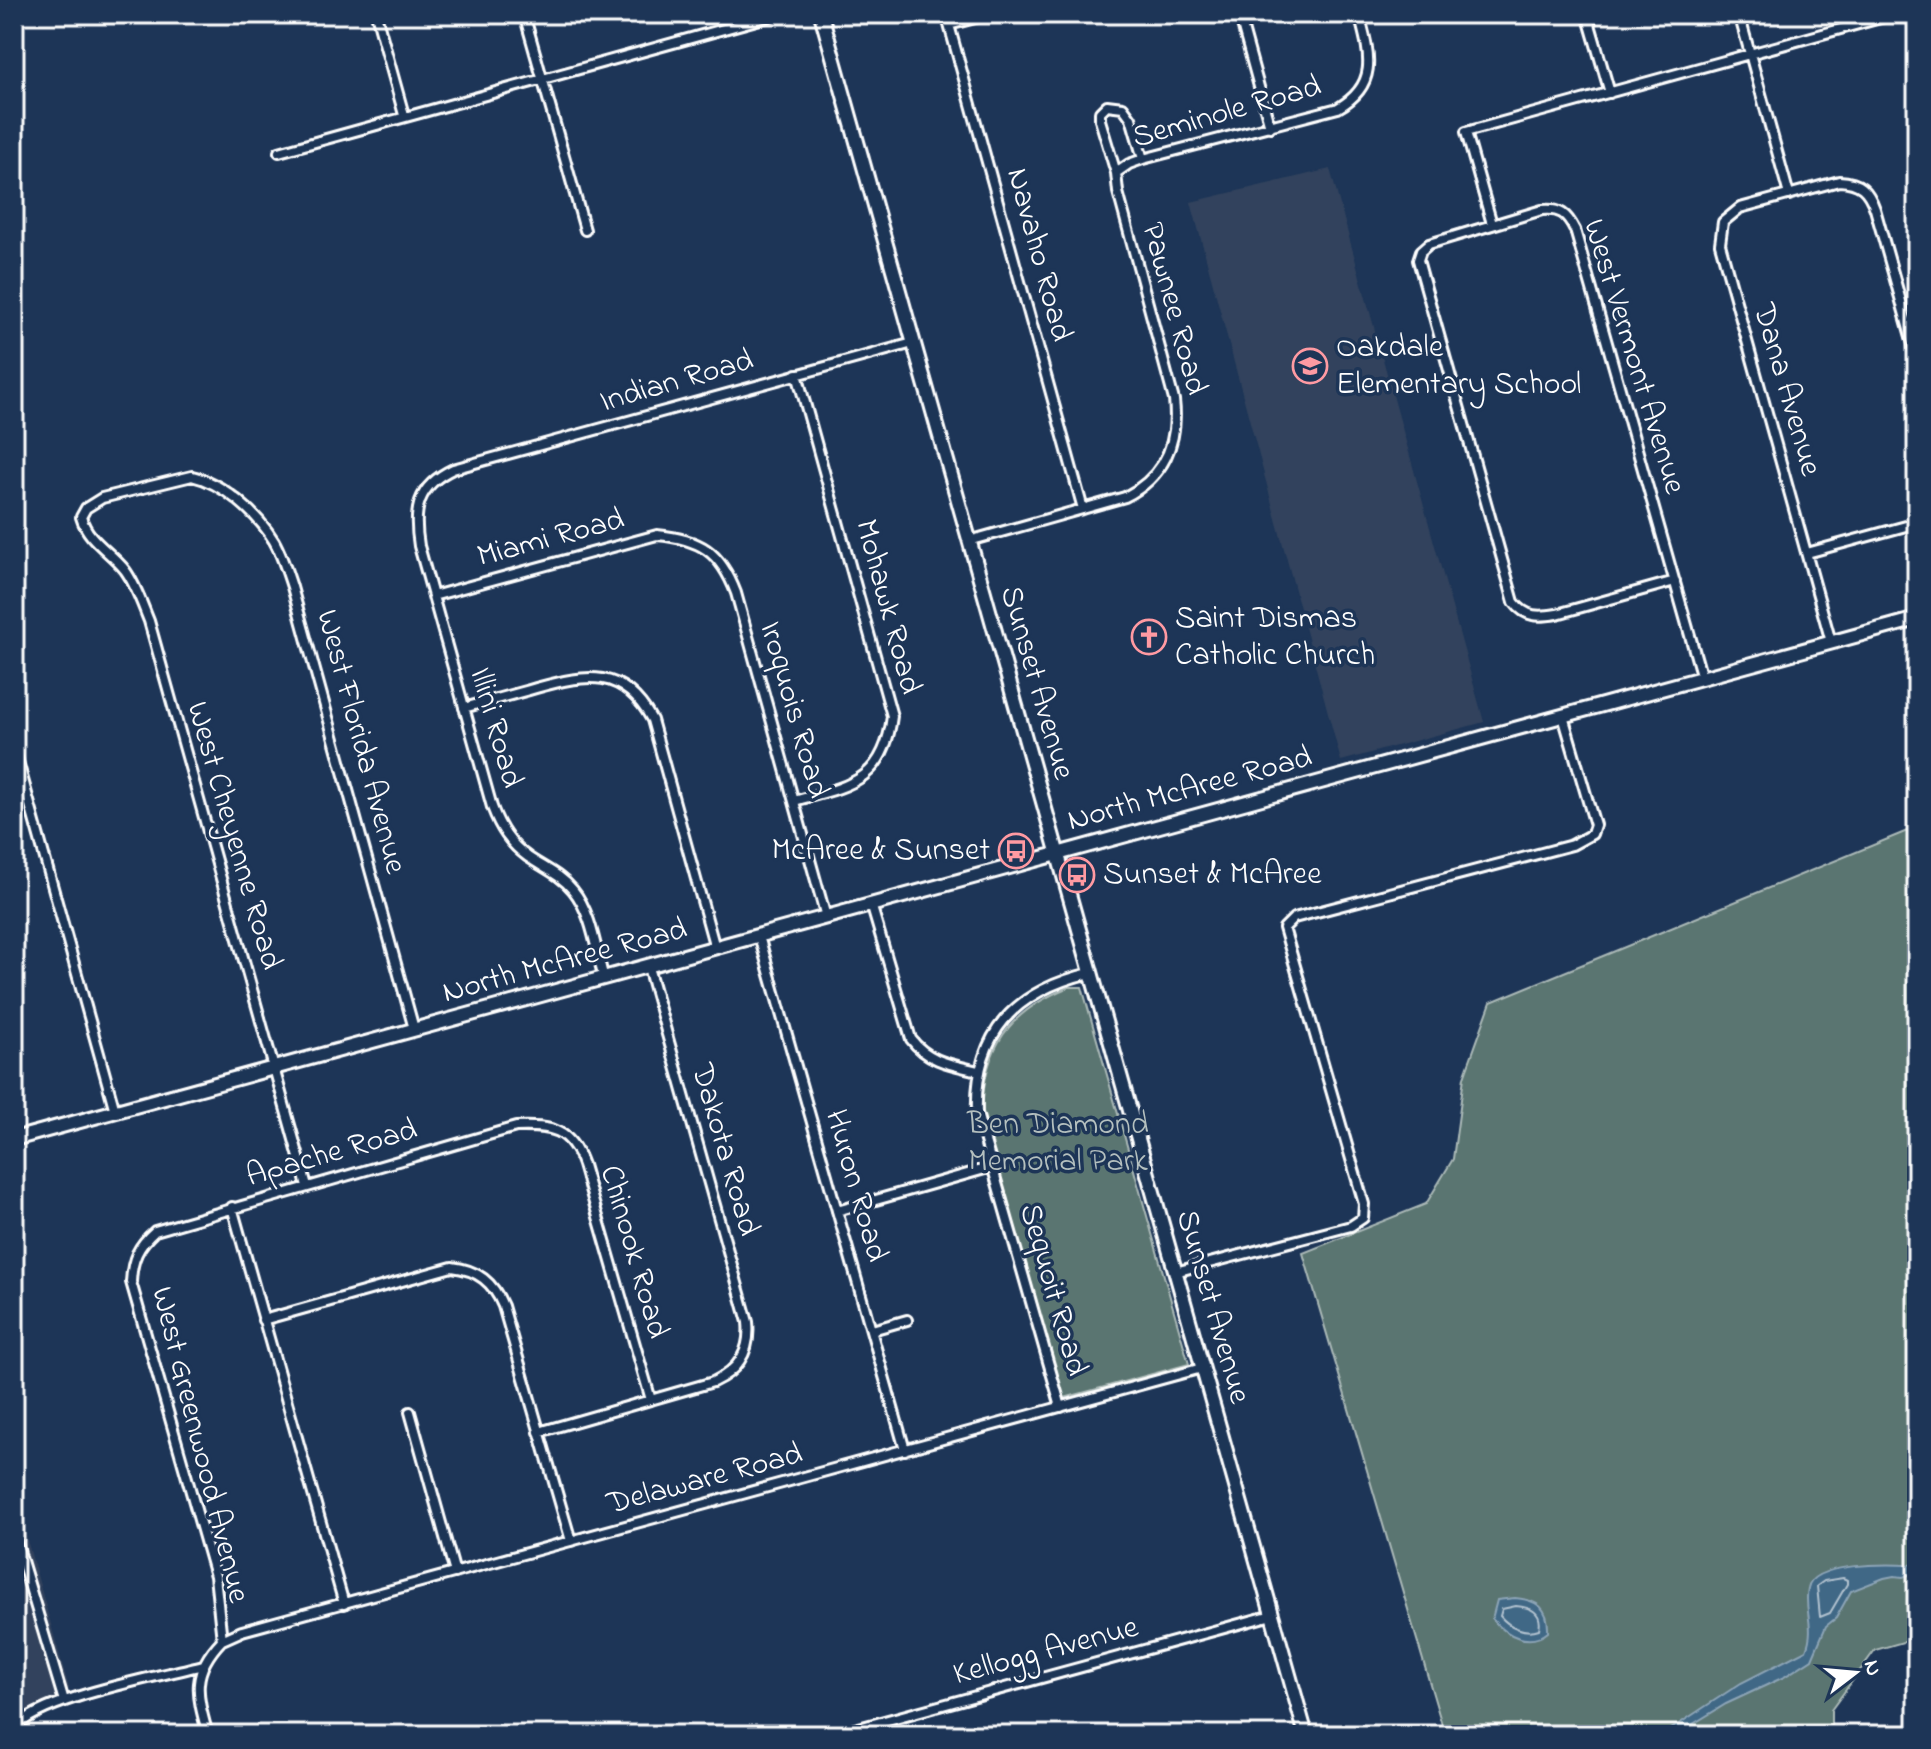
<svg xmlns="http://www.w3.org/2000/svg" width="1931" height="1749" font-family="'Indie Flower',sans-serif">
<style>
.built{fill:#32435d}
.green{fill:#5a7471;stroke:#acbab8;stroke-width:2}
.water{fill:#3f6786;stroke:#8ca4b6;stroke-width:2}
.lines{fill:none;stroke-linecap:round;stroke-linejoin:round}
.shore{stroke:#b2c2cf;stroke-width:2}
.street-casing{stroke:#fff;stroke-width:14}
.secondary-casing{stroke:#fff;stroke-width:18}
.street{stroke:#1d3557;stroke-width:8}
.secondary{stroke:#1d3557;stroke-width:12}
.labels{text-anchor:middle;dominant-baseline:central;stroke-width:7;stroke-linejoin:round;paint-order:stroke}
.street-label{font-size:32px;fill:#fff;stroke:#1d3557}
.poi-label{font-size:32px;fill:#fff;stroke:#1d3557;text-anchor:start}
.park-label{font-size:32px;fill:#b5c0bf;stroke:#1d3557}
</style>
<rect width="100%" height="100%" fill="#1d3557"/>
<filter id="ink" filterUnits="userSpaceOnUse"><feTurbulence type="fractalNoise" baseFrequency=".0125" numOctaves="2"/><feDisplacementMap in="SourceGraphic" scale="16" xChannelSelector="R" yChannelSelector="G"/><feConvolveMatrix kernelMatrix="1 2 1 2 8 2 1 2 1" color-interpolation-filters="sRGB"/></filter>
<g filter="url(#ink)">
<path class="built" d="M1330 169 1484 722 1341 761 1191 202Z
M14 1494 69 1688 14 1729Z"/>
<path class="green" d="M1917 827V1638L1875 1650 1831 1710V1735H1445L1303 1253 1426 1204 1453 1159 1464 1077 1491 1002Z
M1069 987H1082L1189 1364 1064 1398 982 1111C984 1047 1009 1011 1069 987Z"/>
<path class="water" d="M1917 1562V1572L1903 1577 1894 1576 1884 1578 1851 1591 1836 1618 1826 1626 1812 1659 1784 1677 1726 1704 1675 1735H1662L1741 1683 1806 1650C1816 1626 1803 1610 1808 1588 1812 1562 1889 1564 1909 1565Z
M1515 1598C1538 1600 1549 1608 1548 1632 1529 1648 1506 1635 1492 1619L1497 1600Z"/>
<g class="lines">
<path class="shore" d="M1843 1578 1847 1580V1584L1830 1613 1820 1617 1817 1586 1824 1581Z
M1516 1606C1530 1607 1543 1612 1539 1629 1525 1634 1509 1627 1500 1616L1502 1609Z"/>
<g class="street-casing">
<path id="street" d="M376 14 404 115
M524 14 585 230
M946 14 1083 509
M1239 14 1270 127
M1587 14 1610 93
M1739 14 1789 195
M949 25 990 14
M279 152 778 14
M1116 173 1129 164 1143 159 1338 108C1380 84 1369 53 1359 14
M1492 224 1466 132 1895 14
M969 541 1125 497C1164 477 1179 443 1174 400L1118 192 1116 173 1100 120V112L1107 105 1123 107 1131 118 1143 159
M1807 553 1917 523
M1675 581 1557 614C1539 617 1526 618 1514 602L1418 260 1421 251 1429 244 1542 210C1560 208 1567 214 1575 230L1702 678
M433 596 657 535C700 539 720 551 736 593L826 917
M1831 642 1720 244 1723 222 1740 208 1839 181C1860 182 1868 189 1875 209L1917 358
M464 708C488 701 512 695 536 688 587 674 623 667 652 720L715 948
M14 747 115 1111
M794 801C849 786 884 782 892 716L797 374
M871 904 911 1039C928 1062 953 1065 979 1071
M759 936 905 1450
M604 979C596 951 592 913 573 890 561 875 544 868 528 857 510 844 500 828 492 807L419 546C413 510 417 486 453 469L913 343
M307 1186 149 621C142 604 136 585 125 570 110 551 88 541 81 517L86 508 102 498 192 476C223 483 257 513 274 541 282 555 287 572 292 587L414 1029
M232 1207 344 1604
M837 1211 992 1167
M1175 1272 1351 1226 1363 1218 1364 1204 1284 928 1294 918 1572 845 1592 834 1595 825 1592 815 1563 716
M263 1320 452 1267C478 1270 493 1282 503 1306L571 1541
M872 1330 907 1320
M1061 1407 977 1113C974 1033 1015 991 1090 973
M410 1412 455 1573
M539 1432 713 1382C739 1370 751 1351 748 1322L648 967
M14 1534 64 1701
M222 1640 242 1631 1202 1368
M14 1729C42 1697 158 1677 203 1665
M208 1735C197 1695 190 1673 222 1640L215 1576 131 1282C132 1259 138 1246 155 1231L516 1127C552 1126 570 1128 583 1165L651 1400
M833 1735 1272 1615"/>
</g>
<g class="secondary-casing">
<path id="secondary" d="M821 14 1306 1735
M14 1139 1917 619"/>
</g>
<use href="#street" class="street"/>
<use href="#secondary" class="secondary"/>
</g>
</g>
<defs>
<g id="school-ring" transform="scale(1.8)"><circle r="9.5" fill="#1d3557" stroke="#ff9aa2" stroke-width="1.5"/><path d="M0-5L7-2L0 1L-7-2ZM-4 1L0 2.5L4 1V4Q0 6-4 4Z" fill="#ff9aa2"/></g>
<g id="church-ring" transform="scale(1.8)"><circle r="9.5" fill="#1d3557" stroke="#ff9aa2" stroke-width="1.5"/><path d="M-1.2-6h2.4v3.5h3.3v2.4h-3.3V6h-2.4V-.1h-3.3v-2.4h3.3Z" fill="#ff9aa2"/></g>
<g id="bus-ring" transform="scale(1.8)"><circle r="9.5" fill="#1d3557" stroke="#ff9aa2" stroke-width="1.5"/><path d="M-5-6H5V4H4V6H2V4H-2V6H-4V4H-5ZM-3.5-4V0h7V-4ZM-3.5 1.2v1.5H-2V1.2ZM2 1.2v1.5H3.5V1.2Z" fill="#ff9aa2"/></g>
</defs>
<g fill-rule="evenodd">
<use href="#school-ring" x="1310" y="366"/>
<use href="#church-ring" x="1149" y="637"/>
<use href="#bus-ring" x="1016" y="851"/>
<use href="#bus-ring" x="1077" y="875"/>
</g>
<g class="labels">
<g class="street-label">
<text transform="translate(1227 113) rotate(-16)">Seminole Road</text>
<text transform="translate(1038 255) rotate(75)">Navaho Road</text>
<text transform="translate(1173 309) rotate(75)">Pawnee Road</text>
<text transform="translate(1633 357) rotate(73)">West Vermont Avenue</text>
<text transform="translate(677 382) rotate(-16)">Indian Road</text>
<text transform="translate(1786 390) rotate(74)">Dana Avenue</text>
<text transform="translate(551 539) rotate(-15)">Miami Road</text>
<text transform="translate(887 607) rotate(75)">Mohawk Road</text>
<text transform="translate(1036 683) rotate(74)">Sunset Avenue</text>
<text transform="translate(793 710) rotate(74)">Iroquois Road</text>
<text transform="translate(495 728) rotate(74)">Illini Road</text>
<text transform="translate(360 742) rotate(75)">West Florida Avenue</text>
<text transform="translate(1190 790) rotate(-15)">North McAree Road</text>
<text transform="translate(233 836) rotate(74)">West Cheyenne Road</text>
<text transform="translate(565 962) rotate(-15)">North McAree Road</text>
<text transform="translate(724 1150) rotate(74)">Dakota Road</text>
<text transform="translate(332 1154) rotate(-16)">Apache Road</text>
<text transform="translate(855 1186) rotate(74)">Huron Road</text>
<text transform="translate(633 1252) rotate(74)">Chinook Road</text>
<text transform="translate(1052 1290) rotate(74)">Sequoit Road</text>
<text transform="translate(1212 1307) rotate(74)">Sunset Avenue</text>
<text transform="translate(199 1445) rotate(76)">West Greenwood Avenue</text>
<text transform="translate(705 1480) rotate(-15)">Delaware Road</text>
<text transform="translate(1046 1652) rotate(-15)">Kellogg Avenue</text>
</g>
<g class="poi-label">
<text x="1336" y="348">Oakdale<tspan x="1336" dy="37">Elementary School</tspan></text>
<text x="1175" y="619">Saint Dismas<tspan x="1175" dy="37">Catholic Church</tspan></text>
<text x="990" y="851" text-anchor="end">McAree &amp; Sunset</text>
<text x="1103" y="875">Sunset &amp; McAree</text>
</g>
<g class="park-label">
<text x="1058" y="1125">Ben Diamond<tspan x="1058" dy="37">Memorial Park</tspan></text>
</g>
</g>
<rect width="1931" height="1749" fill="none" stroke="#1d3557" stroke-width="48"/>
<rect x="24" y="24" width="1883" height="1701" fill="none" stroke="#fff" stroke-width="3" filter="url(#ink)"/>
<g transform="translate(1855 1673) rotate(74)" stroke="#1d3557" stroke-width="6" paint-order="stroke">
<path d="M0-6L14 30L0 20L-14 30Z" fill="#ffffff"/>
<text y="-12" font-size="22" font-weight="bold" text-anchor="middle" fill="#ffffff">N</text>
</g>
</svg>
